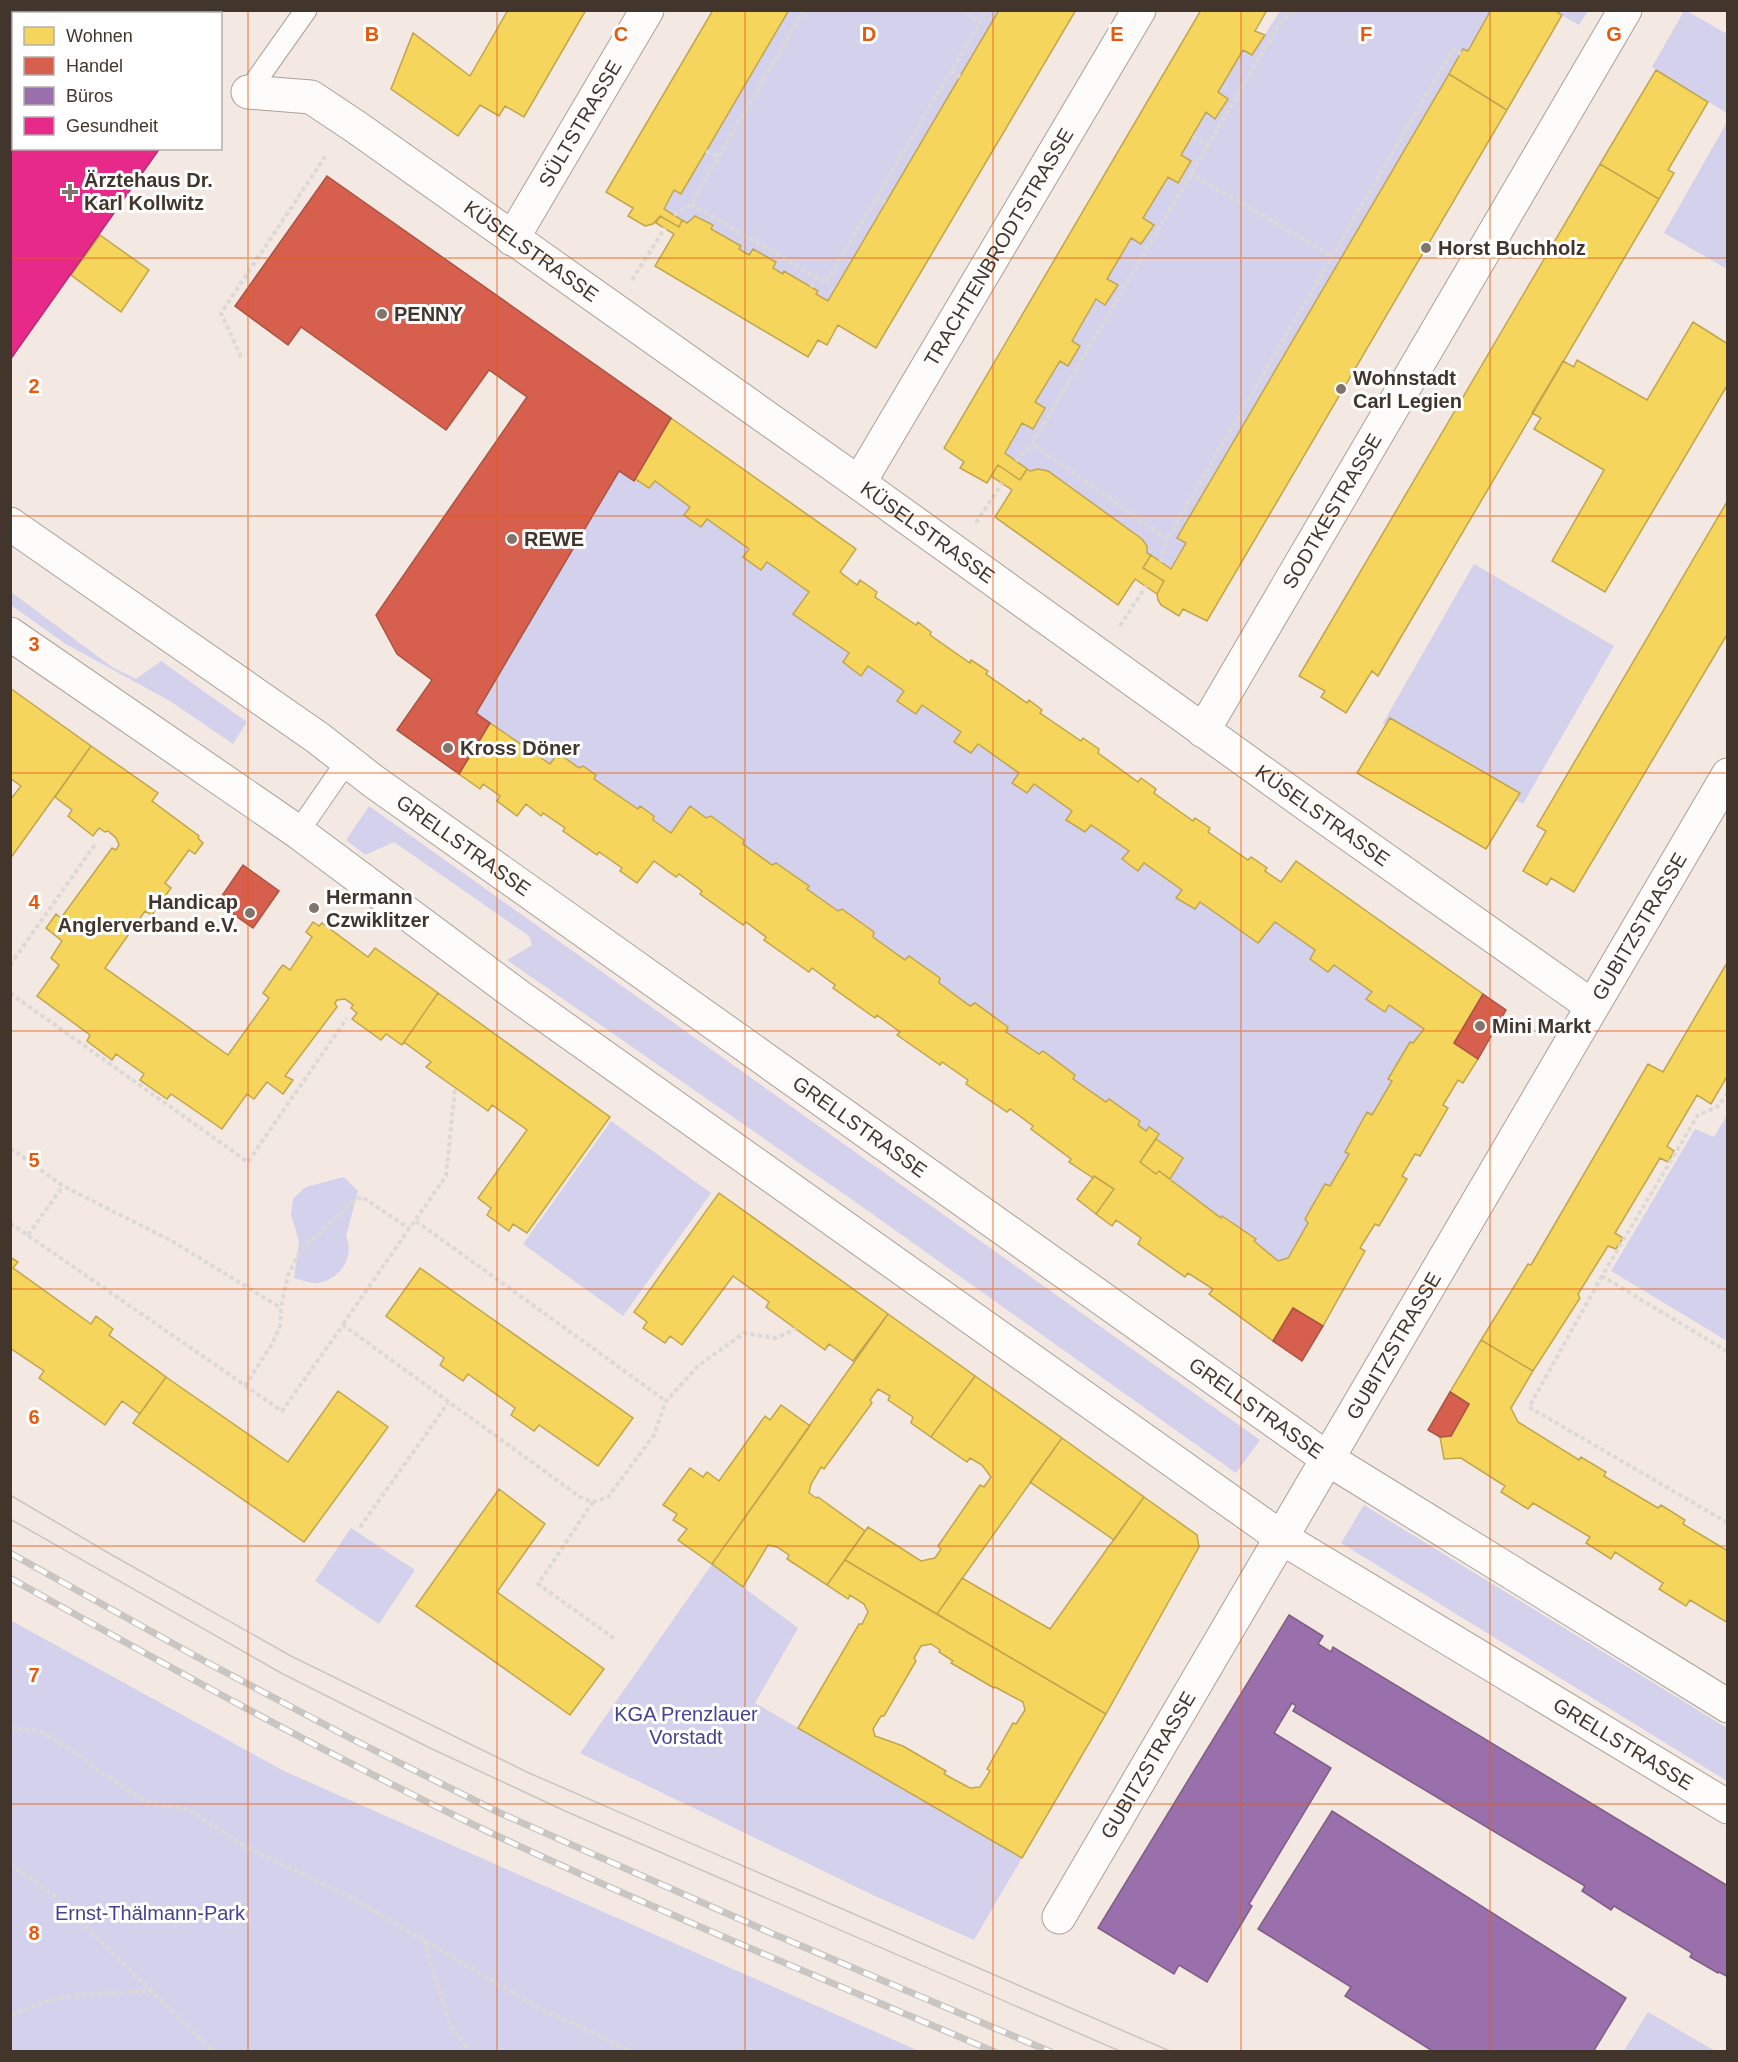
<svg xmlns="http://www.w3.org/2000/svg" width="1738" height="2062" font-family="Arial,sans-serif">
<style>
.green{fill:#d3d1ec}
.homes{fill:#f6d55c;stroke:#c0a54e;stroke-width:1.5;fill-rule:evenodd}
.shops{fill:#d6604d;stroke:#aa5343;stroke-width:1.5}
.offices{fill:#9970ab;stroke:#7f5e85;stroke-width:1.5}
.health{fill:#e7298a;stroke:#b62d6e;stroke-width:1.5}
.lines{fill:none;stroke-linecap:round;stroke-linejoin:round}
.service-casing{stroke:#aaa099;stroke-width:23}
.minor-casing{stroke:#aaa099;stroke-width:35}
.tertiary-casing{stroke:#aaa099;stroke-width:35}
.path{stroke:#dcd9d7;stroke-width:4;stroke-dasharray:4.5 3;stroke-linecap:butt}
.service{stroke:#fdfcfb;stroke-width:21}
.minor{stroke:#fdfcfb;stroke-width:33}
.tertiary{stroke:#fdfcfb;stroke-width:33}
.tram{stroke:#c9c5c3;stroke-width:1.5}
.rail-casing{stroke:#c9c5c3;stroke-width:7}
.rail{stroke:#fff;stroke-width:4.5;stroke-dasharray:14;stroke-linecap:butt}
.grid{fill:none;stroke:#e8590c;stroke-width:1.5;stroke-opacity:0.55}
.poi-dot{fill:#80746c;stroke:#fff;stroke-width:2}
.labels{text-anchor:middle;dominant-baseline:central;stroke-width:6;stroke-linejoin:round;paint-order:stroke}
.street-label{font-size:20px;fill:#42352c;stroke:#fff}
.poi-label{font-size:20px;font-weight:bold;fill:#42352c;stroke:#fff;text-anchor:start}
.park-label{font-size:20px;fill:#444393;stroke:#fff}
.grid-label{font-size:20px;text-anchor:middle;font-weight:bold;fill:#e8590c;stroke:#fff;stroke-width:6;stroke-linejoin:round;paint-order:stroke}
</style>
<rect width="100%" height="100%" fill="#f4e9e2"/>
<path class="green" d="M789 11H999L828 301 784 272 783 274 773 268 776 262 753 249 749 255 739 249 741 246 711 229 713 225 698 216 692 217 687 223 664 209 674 190 681 194Z
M1280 11H1491L1468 51 1461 54 1177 537 1186 543 1171 569 1147 553V546L1142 539 1048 471 1041 469 1030 471 1005 453 1022 423 1033 429 1044 409 1035 402 1060 361 1068 366 1080 347 1072 341 1096 299 1105 305 1118 285 1107 279 1131 238 1141 244 1154 225 1143 218 1168 178 1178 183 1181 155 1206 112 1216 118 1227 99 1218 92 1243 50 1252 55Z
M1554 11H1588L1579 25Z
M1684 11H1687L1727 34V113L1652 67Z
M1727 122V269L1664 233Z
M619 471 648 488 655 481 749 549 743 557 760 570 767 562 809 592 793 614 849 653 843 662 861 676 868 666 904 691 897 701 916 714 922 705 961 732 954 742 971 753 978 744 1019 773 1012 783 1027 793 1034 784 1072 811 1066 820 1085 832 1091 825 1129 851 1122 859 1138 871 1144 863 1182 890 1177 898 1195 909 1200 902 1258 943 1275 922 1315 950 1310 959 1328 971 1334 965 1372 992 1367 999 1385 1011 1389 1005 1424 1029 1413 1043 1410 1042 1388 1078 1392 1081 1372 1115 1367 1113 1345 1151 1349 1154 1330 1186 1325 1184 1305 1219 1308 1223 1288 1258 1278 1261 1254 1241 1255 1239 1223 1216 1221 1218 1170 1179 1183 1158 1156 1139 1159 1134 1149 1128 1146 1131 1138 1125 1140 1121 1109 1099 1106 1102 1073 1079 1074 1075 1043 1051 1039 1054 1006 1032 1008 1026 975 1004 970 1006 939 983 940 978 909 956 905 960 873 937 874 932 842 909 838 911 807 889 809 886 777 863 772 865 743 844 744 839 712 816 706 818 690 806 671 833 653 820 654 816 641 807 638 809 594 779 596 775 583 766 579 768 559 753 550 764 476 713Z
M1474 564 1614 646 1523 804 1383 723Z
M11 592 112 667 136 679 161 661 247 722 233 744 170 701 64 643 11 605Z
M369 806 1260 1440 1236 1473 864 1208 507 960 532 945 529 936 394 842 365 855 346 840Z
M1727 1115V1341L1611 1271 1695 1129 1714 1137Z
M611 1121 711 1193 623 1316 523 1244Z
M344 1177 358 1191 346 1236C355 1256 341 1279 318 1283 310 1284 302 1280 294 1278L299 1241 291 1215 293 1199 306 1187Z
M1364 1505 1727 1728V1781L1341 1543Z
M351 1528 415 1570 379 1624 315 1581Z
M712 1564 798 1628 755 1703 1022 1858 974 1940 877 1897 580 1753Z
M10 1620 284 1771 919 2051H11Z
M1648 2012 1715 2051H1624Z"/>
<path class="homes" d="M508 10H586L524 117 505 106 499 116 480 105 458 136 391 89 413 33 470 76Z
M713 10H789L681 194 674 190 664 209 682 220 679 227 660 216 653 224 645 226 628 216 633 208 606 192Z
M999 10H1076L876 348 838 325 827 345 818 340 808 357 655 266 674 234 656 223 660 216 679 227 682 220 687 223 695 216 713 225 711 229 741 246 739 249 749 255 753 249 776 262 773 268 783 274 784 271 811 287 818 291 816 294 828 301Z
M1201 10H1267L1255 31 1265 35 1252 55 1243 50 1218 92 1228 99 1215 119 1206 112 1181 155 1191 161 1178 183 1168 177 1143 218 1154 225 1141 244 1131 238 1107 279 1118 285 1105 305 1096 299 1072 341 1080 346 1068 366 1060 361 1035 402 1045 408 1033 429 1022 423 1005 453 1027 469 1020 480 998 465 987 483 960 468 964 462 944 448Z
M1491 10H1554L1562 15 1507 110 1449 74 1463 49 1468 51Z
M1656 70 1708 102 1668 170 1674 173 1659 199 1600 164Z
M1449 74 1507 110 1207 621 1183 609 1179 616 1161 605 1158 600 1157 594 1164 581 1143 568 1151 555 1171 569 1186 543 1177 538Z
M1600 164 1659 199 1378 676 1372 671 1346 713 1321 697 1325 691 1299 676Z
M100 235 149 270 121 312 71 275Z
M1693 322 1728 344V384L1605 592 1552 561 1604 470 1534 429 1541 418 1532 413 1563 361 1574 367 1577 360 1647 400Z
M671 418 856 549 840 572 857 585 860 580 877 592 875 597 916 625 918 622 931 632 930 635 970 663 971 660 988 671 986 674 1027 703 1029 700 1042 710 1040 713 1081 741 1083 738 1099 749 1098 753 1138 782 1141 778 1156 789 1154 793 1193 821 1195 818 1210 828 1208 832 1248 860 1251 857 1267 868 1265 871 1281 882 1296 861 1483 994 1454 1043 1478 1059 1463 1083 1458 1080 1443 1105 1448 1108 1420 1156 1415 1154 1402 1176 1407 1179 1379 1226 1375 1224 1360 1248 1365 1251 1323 1326 1293 1308 1273 1341 1209 1294 1213 1289 1188 1273 1185 1277 1138 1244 1141 1238 1116 1220 1112 1226 1096 1214 1114 1189 1094 1176 1093 1178 1069 1162 1071 1159 1031 1129 1033 1126 1010 1109 1007 1112 966 1084 968 1080 942 1062 940 1065 897 1035 900 1032 877 1015 875 1018 833 988 835 985 812 968 809 972 764 940 766 937 746 922 743 925 700 894 702 891 679 874 676 877 654 861 637 883 620 871 622 868 599 852 597 855 563 831 565 828 543 813 541 816 526 804 517 816 497 801 500 796 483 784 480 789 459 774 490 723 550 764 558 753 579 768 583 766 596 775 594 779 638 809 640 806 654 816 653 820 671 833 690 806 706 818 711 816 744 840 743 844 772 865 776 863 809 886 807 889 838 911 842 909 874 932 873 937 905 960 909 956 940 978 939 983 970 1006 975 1003 1008 1027 1006 1032 1039 1054 1043 1051 1075 1075 1073 1079 1106 1102 1109 1099 1140 1121 1138 1125 1146 1131 1149 1127 1159 1134 1140 1162 1156 1174 1159 1171 1221 1218 1222 1216 1256 1239 1254 1241 1278 1261 1288 1258 1308 1223 1305 1219 1325 1184 1330 1186 1349 1154 1345 1152 1367 1112 1372 1115 1392 1081 1388 1079 1410 1042 1413 1043 1424 1029 1389 1005 1385 1012 1366 999 1372 992 1334 965 1328 972 1310 959 1315 950 1275 922 1258 943 1200 902 1195 909 1176 898 1182 890 1144 863 1138 871 1122 859 1129 851 1091 825 1085 832 1066 820 1072 811 1034 784 1027 793 1012 783 1019 773 978 744 971 753 954 742 961 732 922 705 916 714 897 701 904 691 868 666 861 676 843 662 849 653 793 614 809 592 767 562 761 570 743 557 749 549 707 519 701 527 684 515 690 507 655 481 649 488 635 479Z
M998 465 1020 480 1027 469 1030 471 1038 469 1048 471 1142 539 1147 546V553L1151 555 1143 568 1164 581 1157 594 1135 579 1118 605 995 517 1012 490 991 476Z
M1728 500V633L1574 892 1551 878 1547 885 1523 871 1546 831 1537 826Z
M10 688 91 746 10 859V800L21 786 10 778Z
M1390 718 1520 793 1486 849 1357 773Z
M91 746 158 793 152 801 199 836 198 838 203 843 195 854 189 850 165 883 171 888 152 915 145 911 105 968 228 1055 269 998 263 993 281 967 283 965 290 970 312 937 306 932 313 922 319 926 322 923 368 957 375 948 438 993 402 1045 386 1034 381 1040 352 1019 357 1013 351 1008 353 1005 345 999 337 1000 335 1003 337 1007 285 1076 293 1080 283 1094 267 1082 254 1099 247 1094 222 1129 171 1094 167 1099 140 1080 144 1074 116 1054 112 1060 87 1041 90 1035 37 996 59 965 51 958 62 941 46 928 56 914 61 918 112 848 116 850 119 845 116 838 108 831 105 832 99 828 93 836 68 816 72 810 55 797Z
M1728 961V1075L1711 1104 1697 1095 1667 1146 1674 1151 1668 1162 1660 1158 1615 1233 1623 1238 1616 1249 1608 1246 1578 1294 1580 1298 1533 1371 1481 1340 1528 1264 1531 1265 1648 1064 1663 1072Z
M438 993 610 1117 527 1233 513 1224 509 1231 487 1215 491 1208 478 1198 527 1130 492 1105 488 1111 426 1067 431 1062 404 1042Z
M1156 1139 1183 1158 1170 1179 1159 1171 1156 1174 1140 1162Z
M1094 1176 1114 1189 1096 1214 1077 1199Z
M719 1193 888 1314 853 1361 829 1344 825 1350 796 1329 766 1307 769 1302 733 1276 682 1345 670 1336 665 1343 643 1328 647 1322 634 1312Z
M10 1257 18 1262 13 1268 91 1324 96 1316 113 1329 109 1335 166 1377 140 1414 122 1401 105 1425 39 1378 44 1371 10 1348Z
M420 1268 633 1418 598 1466 539 1425 534 1431 511 1415 515 1408 468 1374 463 1381 440 1365 444 1358 386 1316Z
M888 1314 975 1376 931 1437 911 1423 913 1417 888 1400 890 1396 878 1389 870 1400 872 1403 824 1469 821 1467 811 1484 809 1493 816 1498 818 1497 865 1531 827 1585 787 1559 789 1555 777 1547 768 1545 743 1587 712 1564Z
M1481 1340 1533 1371 1511 1408 1518 1422 1579 1460 1581 1457 1606 1472 1604 1476 1658 1508 1661 1505 1685 1520 1683 1524 1728 1551V1623L1690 1600 1686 1606 1659 1589 1663 1583 1615 1552 1611 1559 1586 1543 1590 1537 1533 1503 1528 1509 1501 1492 1505 1486 1461 1458 1444 1459 1440 1437 1451 1436 1469 1404 1450 1392Z
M975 1376 1062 1438 937 1614 845 1560 868 1527 921 1561 935 1558 941 1549 938 1546 980 1485 984 1487 991 1477 982 1465 970 1458 967 1462 931 1437Z
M166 1377 288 1462 338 1391 388 1427 304 1542 133 1423Z
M781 1405 810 1426 712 1564 678 1540 687 1529 673 1520 677 1514 663 1505 690 1468 703 1477 707 1472 719 1481 765 1416 770 1420Z
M1062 1438 1144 1497 1114 1540 1030 1482Z
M499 1489 545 1524 497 1592 604 1669 570 1715 416 1606Z
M1144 1497 1197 1535 1199 1547 1106 1714 937 1614 962 1578 1050 1629Z
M845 1560 1106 1714 1022 1858 798 1728 859 1624H862L868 1612 864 1604 850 1595 848 1599 827 1585ZM931 1644 940 1650 939 1652 953 1661 951 1663 994 1688 995 1687 1023 1702 1025 1710 1016 1724 1013 1723 987 1769 990 1771 980 1787 970 1788 944 1774 946 1771 903 1746 875 1736 873 1729 881 1716H884L916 1661 914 1658 921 1646Z"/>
<path class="shops" d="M327 176 671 418 634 481 619 471 476 713 490 723 459 774 397 730 432 680 397 654 376 615 527 397 489 370 446 430 301 327 288 345 235 306Z
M243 865 279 891 253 928 217 903Z
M1483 994 1506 1010 1478 1059 1454 1043Z
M1293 1308 1323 1326 1302 1361 1273 1341Z
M1450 1392 1469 1404 1451 1436 1440 1437 1428 1430Z"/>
<path class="offices" d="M1289 1615 1323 1636 1318 1644 1331 1652 1333 1647 1728 1886V1977L1719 1972 1718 1973 1690 1957 1692 1953 1614 1906 1611 1910 1582 1891 1585 1886 1293 1711 1296 1706 1292 1703 1274 1733 1331 1768 1249 1904 1252 1906 1207 1982 1179 1965 1174 1974 1098 1928Z
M1332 1811 1626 1998 1593 2052H1434L1345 1996 1351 1987 1258 1929Z"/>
<path class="health" d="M10 10H61L66 14H14V148H160L10 360Z"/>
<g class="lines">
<g class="service-casing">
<path id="service" d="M248 92 306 10
M298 832 347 761"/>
</g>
<g class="minor-casing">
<g id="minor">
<path id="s1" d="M248 92 311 97 356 127 859 483 1309 806 1592 1006"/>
<path id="s2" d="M512 239 647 10"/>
<path id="s3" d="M859 483 1139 10"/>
<path id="s4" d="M1203 731 1625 10"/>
<path id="s5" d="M1059 1917 1728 775"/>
</g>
</g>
<g class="tertiary-casing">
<g id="tertiary">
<path id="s6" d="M10 524 318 738 373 781 1328 1459 1728 1706"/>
<path id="s7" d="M10 634 298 832 521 998 1282 1538 1728 1807"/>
</g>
</g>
<path class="path" d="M130 10 135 14
M804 10 691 204 826 283 987 10
M960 10 980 22
M1293 10 1281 21 1032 444 1167 539 1453 49 1461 54
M951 71 960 77
M1193 136 1207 146
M706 151 718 157
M1190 173 1332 256
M876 197 885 203
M674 215 691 204
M632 280 665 228
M811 287 817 277
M241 357 221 313 325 157
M1016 461 1032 444
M976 523 1002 483
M1161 562 1167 539
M1120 626 1146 586
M10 965 96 843
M10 993 248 1162 347 1018
M1728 1093 1717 1107 1698 1115 1602 1276 1728 1352
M10 1148 63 1186 172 1241 281 1308
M416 1221 666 1401
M10 1223 282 1411 343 1325 580 1497 593 1502 608 1497 654 1435 666 1401 698 1366 744 1333 776 1338 796 1329
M28 1235 63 1186
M1602 1276 1529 1407 1728 1523
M343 1324 446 1176 455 1088
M245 1386 272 1344 280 1326 281 1308 288 1275 301 1250 355 1200 362 1197 410 1229
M593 1502 538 1584 615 1639
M360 1527 448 1403
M10 1728 42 1732 77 1753 100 1772 142 1799 159 1805 179 1807 190 1811 246 1847 350 1897 546 2012C576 2023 602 2038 631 2052
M10 1864 53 1895 214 2052
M424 1940 450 2026 470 2052
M10 2015 43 2002 77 1995 150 1991"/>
<use href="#service" class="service"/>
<use href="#minor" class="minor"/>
<use href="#tertiary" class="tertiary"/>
<path class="tram" d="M10 1495 112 1555 291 1656 529 1773 1172 2052
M10 1519 283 1674 430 1748 565 1811 1122 2052"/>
<g class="rail-casing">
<path id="rail" d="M10 1553 208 1663 354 1740 500 1813 771 1933 1051 2052
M10 1578C169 1667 327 1755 491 1833 657 1911 826 1980 995 2052"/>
</g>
<use href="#rail" class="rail"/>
</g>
<path class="grid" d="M248 10V2052M497 10V2052M745 10V2052M993 10V2052M1241 10V2052M1490 10V2052M10 258H1728M10 516H1728M10 773H1728M10 1031H1728M10 1289H1728M10 1546H1728M10 1804H1728"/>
<g class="poi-dot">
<path d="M67 183h6v6h6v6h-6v6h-6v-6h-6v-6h6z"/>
<circle cx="1426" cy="248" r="6"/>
<circle cx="382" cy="314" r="6"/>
<circle cx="1341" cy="389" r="6"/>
<circle cx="512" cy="539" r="6"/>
<circle cx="448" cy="748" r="6"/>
<circle cx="314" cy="908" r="6"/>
<circle cx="250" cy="913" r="6"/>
<circle cx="1480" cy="1026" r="6"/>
</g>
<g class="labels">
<g class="street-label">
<text stroke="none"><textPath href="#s2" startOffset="134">SÜLTSTRASSE</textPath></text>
<text stroke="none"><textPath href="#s3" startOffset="274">TRACHTENBRODTSTRASSE</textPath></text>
<text stroke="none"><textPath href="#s1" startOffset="332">KÜSELSTRASSE</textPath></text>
<text stroke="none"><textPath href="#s4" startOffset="255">SODTKESTRASSE</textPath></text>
<text stroke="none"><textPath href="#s1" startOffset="818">KÜSELSTRASSE</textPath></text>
<text stroke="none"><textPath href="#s1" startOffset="1304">KÜSELSTRASSE</textPath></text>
<text stroke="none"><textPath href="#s6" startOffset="556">GRELLSTRASSE</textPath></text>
<text stroke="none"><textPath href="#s5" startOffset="1148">GUBITZSTRASSE</textPath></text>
<text stroke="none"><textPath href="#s6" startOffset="1042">GRELLSTRASSE</textPath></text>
<text stroke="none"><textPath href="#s5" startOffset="662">GUBITZSTRASSE</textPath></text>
<text stroke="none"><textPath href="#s6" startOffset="1528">GRELLSTRASSE</textPath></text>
<text stroke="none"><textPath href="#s7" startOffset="1959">GRELLSTRASSE</textPath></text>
<text stroke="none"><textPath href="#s5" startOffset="176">GUBITZSTRASSE</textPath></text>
</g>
<g class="poi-label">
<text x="84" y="180">Ärztehaus Dr.<tspan x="84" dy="23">Karl Kollwitz</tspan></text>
<text x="1438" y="248">Horst Buchholz</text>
<text x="394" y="314">PENNY</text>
<text x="1353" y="378">Wohnstadt<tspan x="1353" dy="23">Carl Legien</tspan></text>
<text x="524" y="539">REWE</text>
<text x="460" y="748">Kross Döner</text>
<text x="326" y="897">Hermann<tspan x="326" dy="23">Czwiklitzer</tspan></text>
<text x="238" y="902" text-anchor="end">Handicap<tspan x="238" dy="23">Anglerverband e.V.</tspan></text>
<text x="1492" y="1026">Mini Markt</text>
</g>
<g class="park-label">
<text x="686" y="1714">KGA Prenzlauer<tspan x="686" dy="23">Vorstadt</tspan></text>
<text x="150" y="1913">Ernst-Thälmann-Park</text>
</g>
</g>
<g class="grid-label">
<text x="372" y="41">B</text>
<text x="621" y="41">C</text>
<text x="869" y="41">D</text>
<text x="1117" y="41">E</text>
<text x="1366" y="41">F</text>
<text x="1614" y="41">G</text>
<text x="34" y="393">2</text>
<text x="34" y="651">3</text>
<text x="34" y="909">4</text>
<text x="34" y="1167">5</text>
<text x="34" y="1424">6</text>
<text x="34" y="1682">7</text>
<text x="34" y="1940">8</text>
</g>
<rect width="1738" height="2062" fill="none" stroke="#42352c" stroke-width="24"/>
<rect x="12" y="12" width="210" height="138" fill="#ffffff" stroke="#b3aeab" stroke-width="1.5"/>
<rect x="24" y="27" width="30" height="18" fill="#f6d55c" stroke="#b3aeab" stroke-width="1.5"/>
<text x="66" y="42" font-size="18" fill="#42352c">Wohnen</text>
<rect x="24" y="57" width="30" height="18" fill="#d6604d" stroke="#b3aeab" stroke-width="1.5"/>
<text x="66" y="72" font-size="18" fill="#42352c">Handel</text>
<rect x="24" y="87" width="30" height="18" fill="#9970ab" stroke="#b3aeab" stroke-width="1.5"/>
<text x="66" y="102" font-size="18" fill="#42352c">Büros</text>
<rect x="24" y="117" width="30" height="18" fill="#e7298a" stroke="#b3aeab" stroke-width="1.5"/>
<text x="66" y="132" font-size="18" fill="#42352c">Gesundheit</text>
</svg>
